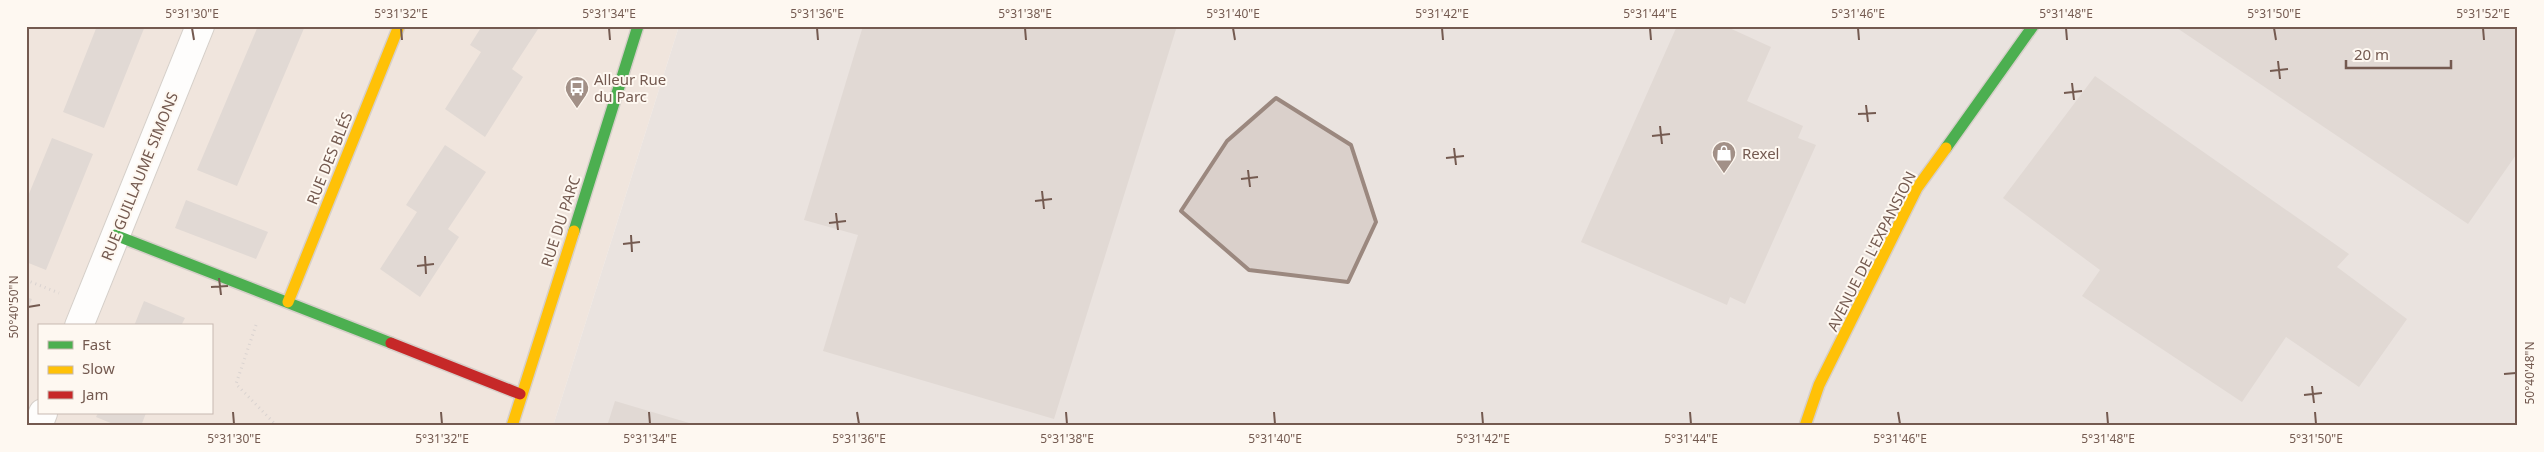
<svg xmlns="http://www.w3.org/2000/svg" width="2544" height="452" font-family="'Noto Sans',sans-serif">
<style>
.residential{fill:#f0e5dd;fill-rule:evenodd}
.industrial{fill:#eae3df}
.building{fill:#e1d9d4}
.lines{fill:none;stroke-linecap:round;stroke-linejoin:round}
.street-casing{stroke:#d5cfc9;stroke-width:30}
.fast-casing{stroke:#d6cfc9;stroke-width:14}
.slow-casing{stroke:#d6cfc9;stroke-width:14}
.jam-casing{stroke:#d6cfc9;stroke-width:14}
.path{stroke:#dad3d0;stroke-width:3;stroke-dasharray:1 4;stroke-linecap:butt}
.street{stroke:#fefdfc;stroke-width:28}
.fast{stroke:#4caf50;stroke-width:11}
.slow{stroke:#ffc107;stroke-width:11}
.jam{stroke:#c62828;stroke-width:11}
.marked{fill:#9b887f;fill-opacity:0.2;stroke:#9b887f;stroke-width:4;stroke-linejoin:round}
.ticks{fill:none;stroke:#745a50;stroke-width:2}
.labels{text-anchor:middle;dominant-baseline:central;stroke-width:4;stroke-linejoin:round;paint-order:stroke}
.poi-label{font-size:15px;fill:#745a50;stroke:#fef8f1;text-anchor:start}
.street-label{font-size:15px;fill:#745a50;stroke:#fef8f1}
.neatline{fill:none;stroke:#745a50;stroke-width:2}
.ticks-label{font-size:12px;text-anchor:middle;fill:#745a50}
</style>
<rect width="100%" height="100%" fill="#f8f3ee"/>
<path class="residential" d="M26 26H679L553 426H26ZM39 326H211V413H39Z"/>
<path class="industrial" d="M679 26H2518V426H553Z"/>
<path class="building" d="M97 26H145L104 128 63 112Z
M258 26H305L237 186 197 170Z
M482 26H540L512 69 523 77 485 137 445 109 481 52 470 45Z
M863 26H1177L1054 419 823 351 858 235 804 220Z
M1677 26H1725L1771 47 1747 101 1803 126 1798 138 1816 145 1745 304 1730 297 1727 305 1581 242Z
M2174 26H2518V152L2468 224Z
M2095 76 2349 254 2337 267 2407 319 2359 387 2286 337 2242 402 2082 296 2100 270 2003 198Z
M52 138 93 154 46 270 26 262V201Z
M445 145 486 172 448 229 459 237 420 297 380 269 417 212 406 205Z
M186 200 268 232 256 259 175 228Z
M26 297 32 299 26 313Z
M144 301 185 318 181 326H134Z
M615 401 696 425V426H607Z
M98 413H146L141 426H118L96 417Z"/>
<g class="lines">
<g class="street-casing">
<path id="street" d="M79 326 200 26
M38 426 43 413"/>
</g>
<g class="fast-casing">
<path id="fast" d="M1946 148 2033 26
M574 231 638 26
M115 235 391 343"/>
</g>
<g class="slow-casing">
<path id="slow" d="M288 302 399 26
M512 426 574 231
M1805 426 1819 385 1917 188 1946 148"/>
</g>
<g class="jam-casing">
<path id="jam" d="M391 343 520 394"/>
</g>
<path class="path" d="M26 280 59 293
M256 325 236 384 277 426"/>
<use href="#street" class="street"/>
<use href="#fast" class="fast"/>
<use href="#slow" class="slow"/>
<use href="#jam" class="jam"/>
</g>
<path class="marked" d="M1276 98 1351 145 1376 222 1348 282 1249 270 1181 211 1227 141Z"/>
<path class="ticks" d="M192 28 194 40M401 28 402 40M609 28 610 40M817 28 818 40M1025 28 1026 40M1233 28 1235 40M1442 28 1443 40M1650 28 1651 40M1858 28 1859 40M2066 28 2067 40M2274 28 2276 40M2483 28 2484 40M2278 61 2280 79M2270 71 2288 69M2072 83 2074 100M2064 93 2082 91M1866 105 1868 122M1858 114 1876 113M1660 126 1662 144M1652 136 1670 134M1454 148 1456 165M1446 158 1464 156M1248 170 1250 187M1241 179 1258 177M1042 191 1044 209M1035 201 1052 199M836 213 838 230M829 223 846 221M631 235 632 252M623 244 640 242M425 256 426 274M417 266 434 264M219 278 221 295M211 287 228 286M28 307 40 305M2504 374 2516 373M2312 386 2314 403M2304 395 2322 393M233 412 234 424M441 412 442 424M649 412 650 424M857 412 859 424M1066 412 1067 424M1274 412 1275 424M1482 412 1483 424M1690 412 1691 424M1898 412 1900 424M2107 412 2108 424M2315 412 2316 424"/>
<defs>
<g id="bus-pin" transform="scale(1.25)"><path d="M0 17L-7.5 6A9.5 9.5 0 1 1 7.5 6Z" fill="#a29087" stroke="#fef8f1"/><path d="M-5-6H5V4H4V6H2V4H-2V6H-4V4H-5ZM-3.5-4V0h7V-4ZM-3.5 1.2v1.5H-2V1.2ZM2 1.2v1.5H3.5V1.2Z" fill="#fff"/></g>
<g id="shop-pin" transform="scale(1.25)"><path d="M0 17L-7.5 6A9.5 9.5 0 1 1 7.5 6Z" fill="#a29087" stroke="#fef8f1"/><path d="M-5-2.5h2.3a2.7 3.5 0 0 1 5.4 0H5L5.5 6h-11ZM-1.5-2.5h3a1.5 2.3 0 0 0-3 0Z" fill="#fff"/></g>
</defs>
<g fill-rule="evenodd">
<use href="#bus-pin" x="577" y="88"/>
<use href="#shop-pin" x="1724" y="153"/>
</g>
<g class="labels">
<g class="poi-label">
<text x="594" y="79">Alleur Rue<tspan x="594" dy="17">du Parc</tspan></text>
<text x="1742" y="153">Rexel</text>
</g>
<g class="street-label">
<text transform="translate(329 158) rotate(-68)">RUE DES BLÉS</text>
<text transform="translate(139 176) rotate(-68)">RUE GUILLAUME SIMONS</text>
<text transform="translate(560 221) rotate(-72)">RUE DU PARC</text>
<text transform="translate(1871 251) rotate(-63)">AVENUE DE L'EXPANSION</text>
</g>
</g>
<rect width="2544" height="452" fill="none" stroke="#fef8f1" stroke-width="55"/>
<rect x="38" y="324" width="175" height="90" fill="#fef8f1" stroke="#c7b9b1"/>
<rect x="48" y="341" width="25" height="8" fill="#4caf50" stroke="#c7b9b1"/>
<text x="82" y="350" font-size="15" fill="#745a50">Fast</text>
<rect x="48" y="366" width="25" height="8" fill="#ffc107" stroke="#c7b9b1"/>
<text x="82" y="374" font-size="15" fill="#745a50">Slow</text>
<rect x="48" y="391" width="25" height="8" fill="#c62828" stroke="#c7b9b1"/>
<text x="82" y="400" font-size="15" fill="#745a50">Jam</text>
<path d="M2346 60v8h105v-8" fill="none" stroke="#745a50" stroke-width="2.5"/>
<text x="2354" y="60" font-size="15" fill="#745a50" stroke="#fef8f1" stroke-width="4" paint-order="stroke">20 m</text>
<rect x="28" y="28" width="2488" height="396" class="neatline"/>
<g class="ticks-label">
<text x="192" y="18">5°31'30"E</text>
<text x="401" y="18">5°31'32"E</text>
<text x="609" y="18">5°31'34"E</text>
<text x="817" y="18">5°31'36"E</text>
<text x="1025" y="18">5°31'38"E</text>
<text x="1233" y="18">5°31'40"E</text>
<text x="1442" y="18">5°31'42"E</text>
<text x="1650" y="18">5°31'44"E</text>
<text x="1858" y="18">5°31'46"E</text>
<text x="2066" y="18">5°31'48"E</text>
<text x="2274" y="18">5°31'50"E</text>
<text x="2483" y="18">5°31'52"E</text>
<text transform="translate(14 307) rotate(-90)" y="4">50°40'50"N</text>
<text transform="translate(2530 373) rotate(-90)" y="4">50°40'48"N</text>
<text x="234" y="443">5°31'30"E</text>
<text x="442" y="443">5°31'32"E</text>
<text x="650" y="443">5°31'34"E</text>
<text x="859" y="443">5°31'36"E</text>
<text x="1067" y="443">5°31'38"E</text>
<text x="1275" y="443">5°31'40"E</text>
<text x="1483" y="443">5°31'42"E</text>
<text x="1691" y="443">5°31'44"E</text>
<text x="1900" y="443">5°31'46"E</text>
<text x="2108" y="443">5°31'48"E</text>
<text x="2316" y="443">5°31'50"E</text>
</g>
</svg>
